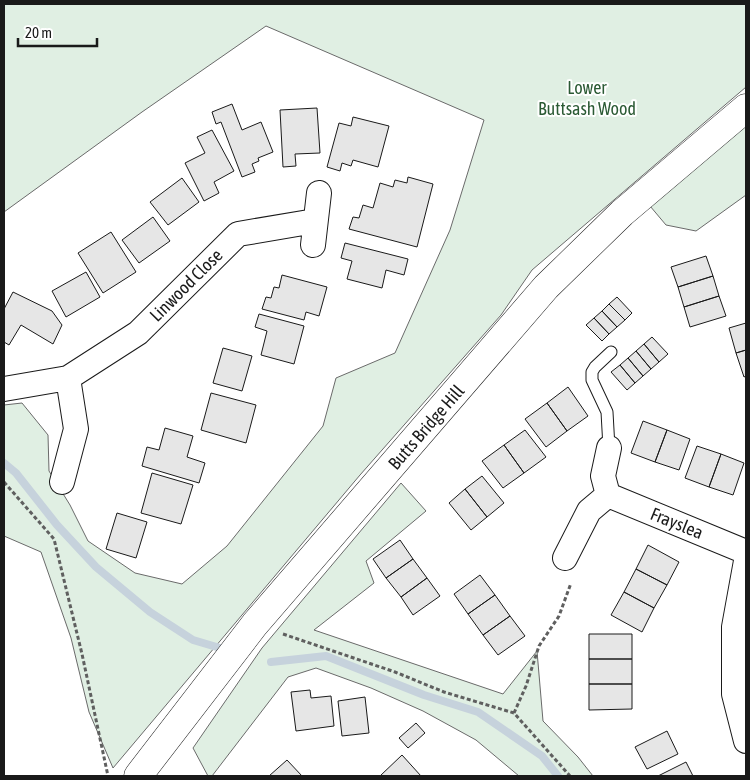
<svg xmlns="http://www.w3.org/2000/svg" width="750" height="780" font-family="'Asap Condensed',sans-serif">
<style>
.green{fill:#e0efe3;stroke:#6a6a6a}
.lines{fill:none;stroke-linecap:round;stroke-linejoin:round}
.stream{stroke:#c6d2dc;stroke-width:8}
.building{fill:#e6e6e6;stroke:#1a1a1a}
.lane-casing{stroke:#1a1a1a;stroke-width:13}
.street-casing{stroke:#1a1a1a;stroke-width:26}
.secondary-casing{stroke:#1a1a1a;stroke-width:29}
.path{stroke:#5f5f5f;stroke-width:3;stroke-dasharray:4 2.5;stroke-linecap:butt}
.lane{stroke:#fff;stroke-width:11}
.street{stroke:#fff;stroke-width:24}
.secondary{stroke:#fff;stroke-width:28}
.labels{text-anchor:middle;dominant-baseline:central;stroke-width:4;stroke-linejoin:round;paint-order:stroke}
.park-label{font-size:18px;fill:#2b5a34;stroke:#fff}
.street-label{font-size:18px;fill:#1a1a1a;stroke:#fff}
</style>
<rect width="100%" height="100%" fill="#fff"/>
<path class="green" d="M4 4H746V87L532 270 501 315 360 475 113 768 89 712 71 638 41 552 4 536V405L22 403 48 435 49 471 70 505 88 541 135 573 182 584 227 546 323 426 336 378 395 353 450 230 484 120 266 26 142 112 4 212Z
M746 126V195L696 231 666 225 650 206Z
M401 483 426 511 366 561 374 583 314 630 503 694 537 651 543 721 578 757 593 776H519L476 740 423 711 371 688 316 668 288 677 212 776H208L193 748 262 648Z"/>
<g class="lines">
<path class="stream" d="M4 463 16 473 57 525 96 567 150 612 193 640 220 648
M271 662 326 656 424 695 478 712 542 756 558 776"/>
</g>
<path class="building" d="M232 104 242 130 261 122 273 152 258 158 259 161 252 164 255 172 242 177 221 122 216 124 212 112Z
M317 108 320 153 295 154 296 166 283 167 280 110Z
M353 117 389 126 378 167 353 160 351 166 342 163 340 171 327 167 339 123 351 126Z
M212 130 234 171 214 182 219 193 204 201 185 163 205 153 197 137Z
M408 177 433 184 417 247 349 229 353 217 359 218 363 205 373 208 380 183 393 187 395 180 407 183Z
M182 178 199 202 168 225 150 202Z
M153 217 170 241 139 263 122 240Z
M111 232 136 272 103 293 78 253Z
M345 243 408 259 404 275 386 270 382 288 347 279 352 261 341 258Z
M706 256 713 276 678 287 671 267Z
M86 272 100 297 66 317 52 291Z
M282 275 327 287 319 316 306 312 304 320 262 309 266 297 271 298 274 287 279 288Z
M713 276 719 296 684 307 678 287Z
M13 292 52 311 62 325 53 344 21 325 9 345 4 342V309Z
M719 296 726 316 690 327 684 307Z
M617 297 632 313 625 320 609 304Z
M609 304 625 320 617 327 602 311Z
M602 311 617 327 609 334 594 318Z
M259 314 304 326 294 364 261 355 267 331 255 327Z
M594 318 609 334 602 341 586 325Z
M746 323V350L736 353 729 328Z
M652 337 668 354 659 362 644 344Z
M644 344 659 362 651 369 636 351Z
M223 348 252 356 242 391 213 383Z
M746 350V376L744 377 736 353Z
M636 351 651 369 643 376 628 358Z
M628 358 643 376 635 383 620 365Z
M620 365 635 383 627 390 611 372Z
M568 387 588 416 567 431 547 403Z
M211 393 256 405 246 443 201 430Z
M547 403 567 431 546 447 525 419Z
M643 421 667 430 655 462 631 453Z
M165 428 193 436 187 457 205 463 199 483 142 466 147 447 159 450Z
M525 430 546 457 524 473 504 445Z
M667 430 690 439 679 470 655 462Z
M504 445 524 473 503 488 482 461Z
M697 446 721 454 709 487 685 478Z
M721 454 744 463 733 495 709 487Z
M152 473 193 485 181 524 141 513Z
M482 476 504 503 487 517 465 489Z
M465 489 487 517 471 530 449 503Z
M117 513 147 522 136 558 106 549Z
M400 540 413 559 386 578 373 559Z
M648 545 679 562 667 585 636 569Z
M413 559 427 578 401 597 386 578Z
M636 569 667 585 654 608 624 592Z
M480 575 495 595 468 614 454 594Z
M427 578 440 596 413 615 401 597Z
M624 592 654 608 642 632 611 615Z
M495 595 510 616 483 635 468 614Z
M510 616 525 636 498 655 483 635Z
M589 634H632V659H589Z
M589 659H632V684H589Z
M589 684H632V709L589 710Z
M310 690 311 698 331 696 334 726 296 731 291 692Z
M365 697 369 733 342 736 338 701Z
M416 723 425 733 408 748 399 738Z
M667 731 678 754 647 769 635 747Z
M402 755 421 776H380Z
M287 760 302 776H269Z
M686 762 693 776H658Z"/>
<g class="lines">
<g class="lane-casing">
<path id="lane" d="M609 448 607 412 592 380V372L595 367 611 352"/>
</g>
<g class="street-casing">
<path id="street" d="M313 245 319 193
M4 389 68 378 138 333 238 234 315 221
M62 482 76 429 68 378
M608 495 603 476 609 448
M565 558 589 511 608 495 746 552
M746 561 734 627V694L746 741"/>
</g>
<g class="secondary-casing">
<path id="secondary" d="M138 776 255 624 546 287 622 213 746 108"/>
</g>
<path class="path" d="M4 482 54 539 82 654 108 776
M283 634 395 672 444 692 514 713 570 776
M514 713 526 686 539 646 559 616 571 583"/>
<use href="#lane" class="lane"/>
<use href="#street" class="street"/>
<use href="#secondary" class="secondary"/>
</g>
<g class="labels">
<g class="park-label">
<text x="587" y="87">Lower<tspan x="587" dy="21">Buttsash Wood</tspan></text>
</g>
<g class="street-label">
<text transform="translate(186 285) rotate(-45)">Linwood Close</text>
<text transform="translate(426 427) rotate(-49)">Butts Bridge Hill</text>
<text transform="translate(677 523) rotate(22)">Frayslea</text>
</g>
</g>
<rect width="750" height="780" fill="none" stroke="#1a1a1a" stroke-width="10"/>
<path d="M18 38v8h79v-8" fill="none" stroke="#1a1a1a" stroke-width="2.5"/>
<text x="25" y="38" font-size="15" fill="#1a1a1a" stroke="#ffffff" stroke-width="4" paint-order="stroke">20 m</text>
</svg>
